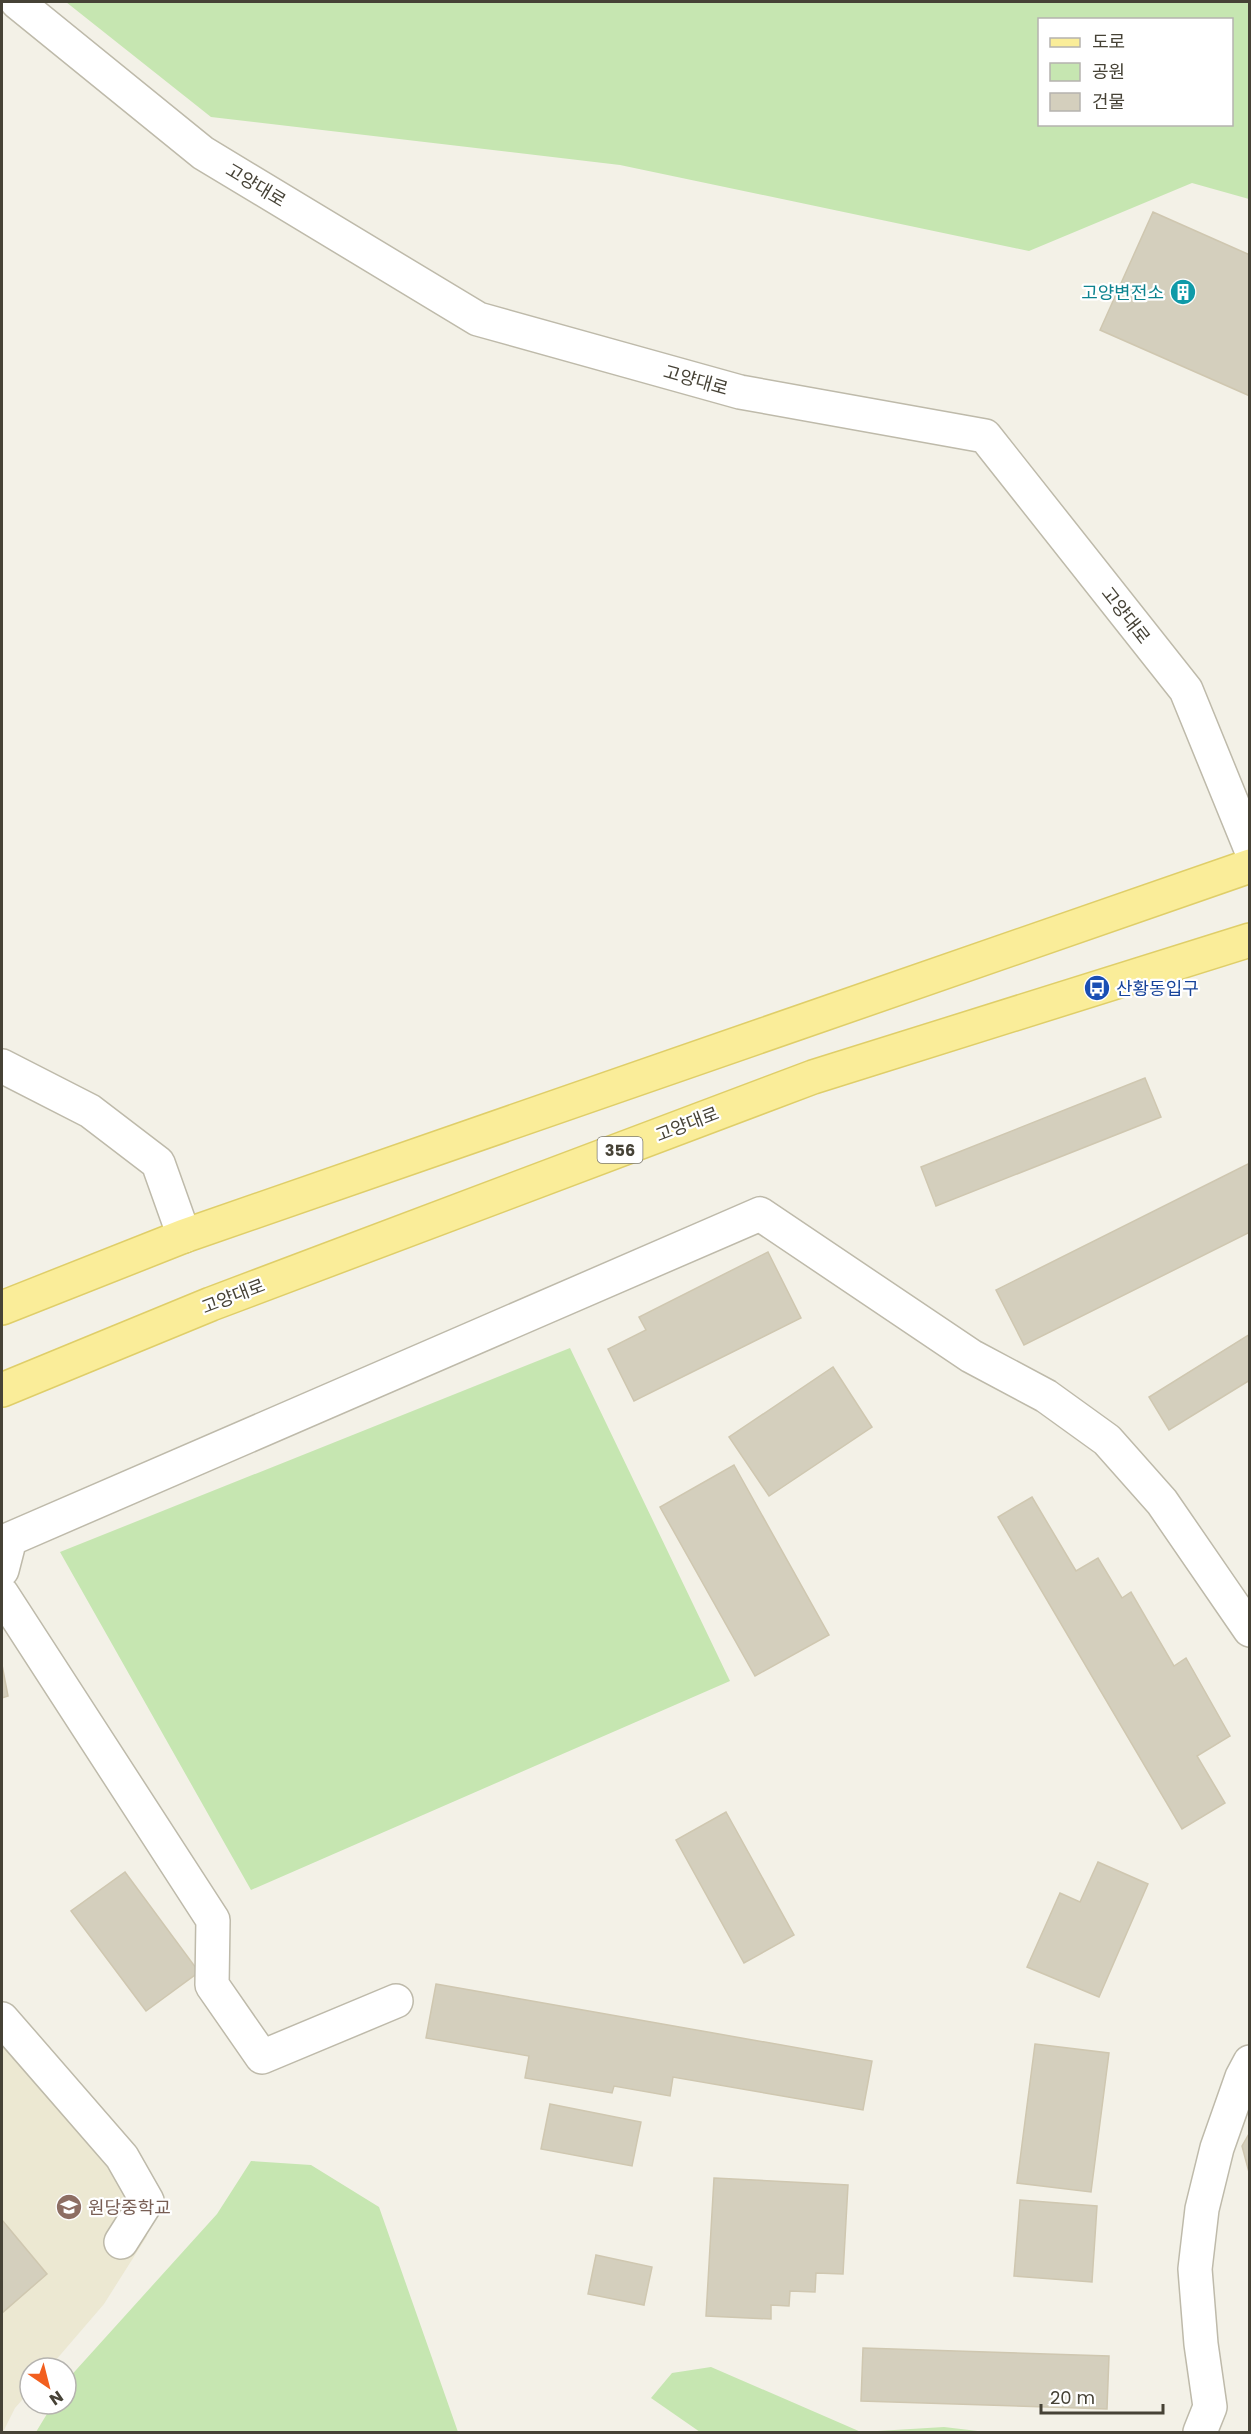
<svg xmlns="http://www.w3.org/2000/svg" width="1251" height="2434" font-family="Poppins,'Noto Sans KR',sans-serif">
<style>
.education{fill:#ece8d2}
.green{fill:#c6e6b1;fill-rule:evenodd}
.building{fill:#d4cfbd;stroke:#cfc7b0;stroke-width:1.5}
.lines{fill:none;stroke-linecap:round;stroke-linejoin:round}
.minor-casing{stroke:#bebaaa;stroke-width:36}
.major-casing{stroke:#dfce69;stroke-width:36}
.minor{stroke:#fff;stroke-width:33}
.major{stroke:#faed99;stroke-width:33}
.labels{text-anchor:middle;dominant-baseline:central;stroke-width:4.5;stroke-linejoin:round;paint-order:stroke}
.shield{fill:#fff;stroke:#7e7b72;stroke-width:1.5}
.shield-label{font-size:16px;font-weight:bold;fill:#464236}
.street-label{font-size:18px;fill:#464236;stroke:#fff}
.culture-label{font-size:18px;fill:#0d838f;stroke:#fff;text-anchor:end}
.transit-label{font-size:18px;fill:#164399;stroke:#fff;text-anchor:start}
.education-label{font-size:18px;fill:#785e54;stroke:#fff;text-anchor:start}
</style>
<rect width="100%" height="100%" fill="#f3f1e7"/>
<path class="education" d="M2 2035 124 2178 147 2236 104 2304 49 2368H30V2391L15 2408 3 2432Z"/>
<path class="green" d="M66 2H1249V199L1192 183 1029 251 620 165 211 117ZM1040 20H1232V124H1040Z
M570 1348 730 1681 251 1890 60 1552Z
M251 2161 311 2165 379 2207 458 2432H36L53 2404H66L67 2380 217 2214Z
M711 2367 861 2432 944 2427 986 2432H700L651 2398 672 2373Z"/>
<path class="building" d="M1153 212 1250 255V396L1100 330Z
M1145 1078 1161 1117 936 1206 921 1167Z
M1250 1163V1232L1024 1345 996 1290Z
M768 1252 801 1318 634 1401 608 1349 646 1330 639 1317Z
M1250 1334V1380L1169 1430 1149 1397Z
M833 1367 872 1427 769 1496 729 1437Z
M734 1465 829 1635 755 1676 660 1507Z
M1032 1497 1076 1571 1098 1558 1122 1598 1131 1592 1174 1666 1186 1658 1230 1736 1197 1756 1225 1803 1182 1829 998 1517Z
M2 1665 8 1696 2 1698Z
M726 1812 794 1935 744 1963 676 1840Z
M1098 1862 1148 1884 1099 1997 1027 1967 1060 1893 1080 1902Z
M125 1872 199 1972 146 2011 71 1911Z
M436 1984 872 2061 863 2110 673 2077 670 2096 614 2086 612 2093 525 2078 529 2056 426 2038Z
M1035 2044 1109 2053 1091 2192 1017 2183Z
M550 2104 641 2122 632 2166 541 2149Z
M1250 2132V2176L1242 2146Z
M714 2178 848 2185 843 2274 816 2273 815 2292 790 2291 789 2306 771 2305V2319L706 2316Z
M1020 2200 1097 2206 1092 2282 1014 2276Z
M2 2220 47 2274 2 2313Z
M596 2255 652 2267 644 2305 588 2294Z
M863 2348 1109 2356 1107 2409 861 2401Z"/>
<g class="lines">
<g class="minor-casing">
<path id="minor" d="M17 2 203 153 478 319 740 392 985 436 1186 690 1250 847
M2 1066 90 1111 158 1163 184 1236
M2 1570 10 1539 760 1214 971 1356 1046 1396 1107 1440 1162 1502 1250 1630
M2 1594 213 1920 212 1985 262 2057 396 2001
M2 2019 122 2157 147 2201 121 2242
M1200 2432 1210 2407 1201 2344 1195 2269 1202 2209 1217 2148 1242 2077 1250 2062"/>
</g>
<g class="major-casing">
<path id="major" d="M2 1308 184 1236 1250 866
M2 1390 211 1304 813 1077 1250 940"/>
</g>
<use href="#minor" class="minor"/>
<use href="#major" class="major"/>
</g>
<defs>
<g id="building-disc" transform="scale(1.35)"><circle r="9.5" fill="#0f9aa8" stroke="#fff"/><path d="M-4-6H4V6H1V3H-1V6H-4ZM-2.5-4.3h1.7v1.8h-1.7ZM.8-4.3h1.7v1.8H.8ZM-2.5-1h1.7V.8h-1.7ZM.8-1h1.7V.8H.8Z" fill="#fff"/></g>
<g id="bus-disc" transform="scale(1.35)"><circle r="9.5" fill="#1a4fb4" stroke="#fff"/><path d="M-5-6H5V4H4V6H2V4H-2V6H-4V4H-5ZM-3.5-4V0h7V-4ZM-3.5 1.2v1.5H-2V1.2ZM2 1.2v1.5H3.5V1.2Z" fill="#fff"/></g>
<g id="school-disc" transform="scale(1.35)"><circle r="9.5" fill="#8d6e63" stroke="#fff"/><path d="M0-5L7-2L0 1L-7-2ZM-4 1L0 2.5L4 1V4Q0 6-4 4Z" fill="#fff"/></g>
</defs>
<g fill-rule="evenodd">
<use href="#building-disc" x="1183" y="292"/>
<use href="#bus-disc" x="1097" y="988"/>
<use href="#school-disc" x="69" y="2207"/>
</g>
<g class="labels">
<rect class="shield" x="597.5" y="1137" width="45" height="26" rx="4.5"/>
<g class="shield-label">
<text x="620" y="1150">356</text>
</g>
<g class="street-label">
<text transform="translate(256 185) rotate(31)">고양대로</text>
<text transform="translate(696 380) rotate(16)">고양대로</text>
<text transform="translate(1126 615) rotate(52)">고양대로</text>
<text transform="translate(687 1124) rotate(-21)">고양대로</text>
<text transform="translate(233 1296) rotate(-21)">고양대로</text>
</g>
<g class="culture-label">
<text x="1164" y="292">고양변전소</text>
</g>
<g class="transit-label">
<text x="1116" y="988">산황동입구</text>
</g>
<g class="education-label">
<text x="88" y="2207">원당중학교</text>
</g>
</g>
<rect width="1251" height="2434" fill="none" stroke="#464236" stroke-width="6"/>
<rect x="1038" y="18" width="195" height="108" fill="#ffffff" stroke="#b5b3af" stroke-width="1.5"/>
<rect x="1050" y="38" width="30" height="9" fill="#faed99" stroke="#b5b3af" stroke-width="1.5"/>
<text x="1092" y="48" font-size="18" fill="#464236">도로</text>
<rect x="1050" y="63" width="30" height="18" fill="#c6e6b1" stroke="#b5b3af" stroke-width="1.5"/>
<text x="1092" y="78" font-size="18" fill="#464236">공원</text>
<rect x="1050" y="93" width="30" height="18" fill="#d4cfbd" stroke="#b5b3af" stroke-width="1.5"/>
<text x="1092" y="108" font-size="18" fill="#464236">건물</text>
<g transform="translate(48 2386) rotate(145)"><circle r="28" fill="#ffffff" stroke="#b5b3af" stroke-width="1.5"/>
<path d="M0-4.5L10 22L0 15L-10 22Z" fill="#f25f1f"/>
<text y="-9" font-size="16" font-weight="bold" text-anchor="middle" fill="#464236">N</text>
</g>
<path d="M1041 2404v9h122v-9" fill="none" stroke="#464236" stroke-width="3"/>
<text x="1050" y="2404" font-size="18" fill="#464236" stroke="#ffffff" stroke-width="4.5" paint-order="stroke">20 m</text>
</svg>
